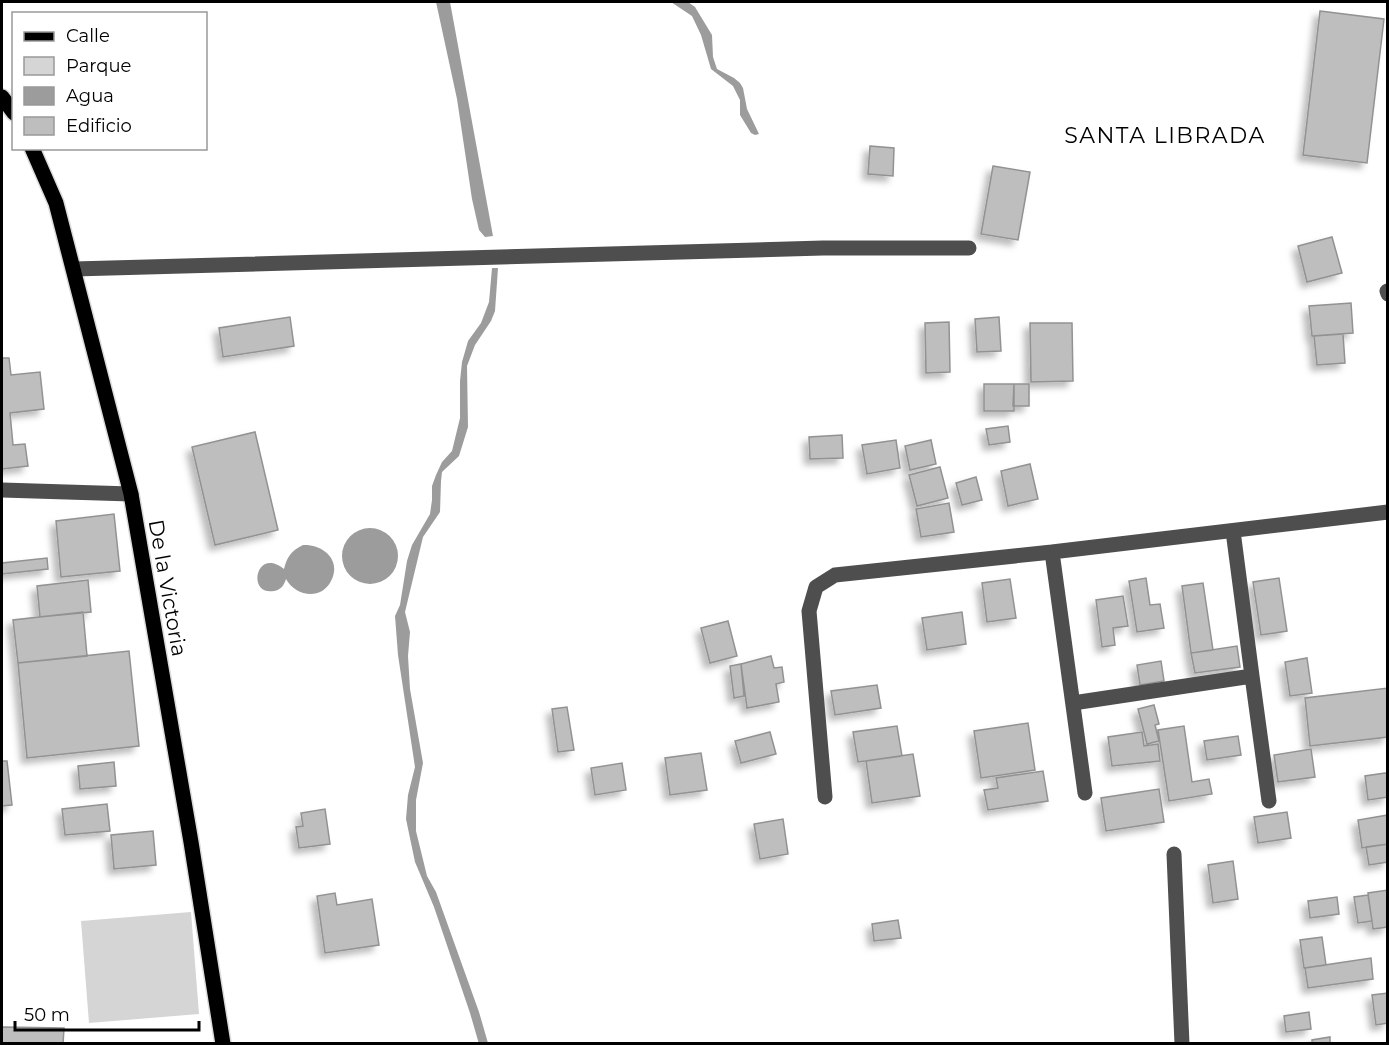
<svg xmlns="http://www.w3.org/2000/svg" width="1389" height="1045" font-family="Montserrat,sans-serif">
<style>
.green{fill:#d5d5d5}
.water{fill:#9c9c9c}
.building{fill:#bebebe;stroke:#929292;stroke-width:1.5;filter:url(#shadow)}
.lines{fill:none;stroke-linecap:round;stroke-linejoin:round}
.major-casing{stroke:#dbdbdb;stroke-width:18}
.minor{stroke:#4e4e4e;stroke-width:15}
.major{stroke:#000;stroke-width:15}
.labels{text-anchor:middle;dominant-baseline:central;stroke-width:4.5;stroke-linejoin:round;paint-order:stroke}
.street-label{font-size:21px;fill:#000;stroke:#fff}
.neighbourhood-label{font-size:22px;letter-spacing:1.5px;fill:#000;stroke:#fff}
</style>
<defs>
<filter id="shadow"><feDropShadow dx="-5.5" dy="5.5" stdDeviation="3" flood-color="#0004"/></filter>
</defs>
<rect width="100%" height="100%" fill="#fff"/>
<path class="green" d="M191 912 199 1014 89 1023 81 921Z"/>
<path class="water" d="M436 2H450L493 236 485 237 479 230 472 199 457 99Z
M671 2H688L695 7 712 35 713 57 717 69 734 78 740 83 743 88 747 109 759 134 755 135 751 133 740 115V100L733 86 711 69 701 35 692 16Z
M492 268H498L495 311 491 321 475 345 467 366 468 427 459 456 442 472 441 481 440 512 423 537 405 612 410 632 408 656 410 689 423 763 416 800V831L427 876 436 892 479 1012 488 1043 479 1044 470 1013 434 907 415 862 406 819 408 795 415 767 398 655 395 616 400 605 407 561 412 545 430 514 432 500V486L436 475 442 462 452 451 460 418V381L462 362 468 341 481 323 489 302Z
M342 556a28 28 0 1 1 56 0a28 28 0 1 1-56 0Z
M303 545C323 544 342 560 331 581 321 601 295 596 286 579 284 585 281 590 274 591 246 596 256 546 284 569 287 557 291 551 303 545Z"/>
<path class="building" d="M1320 11 1384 19 1367 163 1303 155Z
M870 146 894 148 893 176 868 174Z
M993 166 1030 172 1018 240 981 234Z
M1332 237 1342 273 1307 282 1298 246Z
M1351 303 1353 333 1312 336 1309 306Z
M290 317 294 346 223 357 219 328Z
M999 317 1001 351 977 352 975 319Z
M949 322 950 372 926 373 925 323Z
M1030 323H1072L1073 381 1031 382Z
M1343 334 1345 363 1317 365 1314 336Z
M2 358H9L11 375 40 372 44 409 10 413 13 445 25 444 28 466 2 469Z
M984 384H1014V411H984Z
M1014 384H1029V406H1013Z
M1008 426 1010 442 989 445 986 429Z
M255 432 278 530 215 545 192 447Z
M842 435 843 458 810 459 809 437Z
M896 440 900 468 867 474 862 445Z
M931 440 936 464 910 470 905 446Z
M1030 464 1038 499 1008 506 1001 471Z
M940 467 948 498 917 506 909 475Z
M976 477 982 500 962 505 956 483Z
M949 503 954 532 921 537 916 509Z
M114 514 120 571 61 577 56 521Z
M47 558 48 569 2 574V563Z
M1146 578 1150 605 1160 604 1164 628 1137 632 1129 581Z
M1279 578 1287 631 1261 635 1253 582Z
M1010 579 1016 618 987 622 982 583Z
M88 580 91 612 40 617 37 586Z
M1203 583 1213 650 1191 653 1182 586Z
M1123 596 1128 626 1113 628 1115 645 1102 647 1096 600Z
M83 612 87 656 18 663 13 620Z
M962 612 966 644 927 650 922 618Z
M728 621 737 656 710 663 701 628Z
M1237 646 1240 667 1195 673 1191 653Z
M129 651 139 746 27 758 18 663Z
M771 656 774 668 782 667 784 682 776 684 779 702 747 708 741 664Z
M1307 658 1312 693 1290 696 1285 662Z
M1161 661 1164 681 1140 685 1137 665Z
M741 664 744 696 734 698 730 666Z
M877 685 881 708 835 715 831 691Z
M1388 688V737L1310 746 1305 698Z
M1154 705 1159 724 1155 725 1159 741 1147 744 1138 709Z
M567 707 574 750 558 752 552 709Z
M1028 723 1035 770 981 778 974 731Z
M897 726 902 756 858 762 853 732Z
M1184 726 1192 782 1209 779 1212 794 1169 801 1158 730Z
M770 732 776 754 741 763 735 741Z
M1142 732 1144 746 1158 744 1160 761 1112 766 1108 737Z
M1238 736 1241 755 1207 760 1204 741Z
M1311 749 1315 777 1278 782 1274 755Z
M701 753 707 790 670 795 665 758Z
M913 754 920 796 872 803 866 761Z
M2 761H7L12 805 2 806Z
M114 762 116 786 80 789 78 766Z
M622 763 626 790 595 795 591 768Z
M1043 771 1048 801 988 810 984 790 998 788 996 778Z
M1385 773 1388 774V797L1368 800 1365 776Z
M1159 789 1164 822 1106 831 1101 798Z
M107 804 110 831 65 835 62 809Z
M325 809 330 844 299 848 296 827 303 826 301 813Z
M1287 812 1291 838 1258 843 1254 817Z
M1388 815V844L1362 848 1358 820Z
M783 819 788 854 760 859 754 824Z
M153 831 156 865 114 869 111 835Z
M1388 844V862L1369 865 1366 847Z
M1233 861 1238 899 1213 903 1208 865Z
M1388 890V927L1373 929 1368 893Z
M335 893 337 905 372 899 379 945 325 953 317 896Z
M1368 895 1372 921 1358 923 1354 897Z
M1337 897 1339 914 1310 918 1308 901Z
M898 920 901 938 874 941 872 924Z
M1322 937 1326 965 1304 968 1300 940Z
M1371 958 1373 979 1308 988 1305 968Z
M1388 993V1023L1376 1025 1372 995Z
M1309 1012 1311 1029 1286 1032 1284 1016Z
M2 1027 64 1028 63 1044H2Z
M1330 1037V1044H1312V1040Z"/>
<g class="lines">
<g class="major-casing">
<path id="major" d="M2 97 14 113
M32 148 56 203 131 494 191 842 223 1044"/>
</g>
<path class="minor" d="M74 269 823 248H969
M1387 291 1388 294
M2 490 131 494
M1233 531 1252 676 1269 801
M1052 552 1085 793
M1073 703 1252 676
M825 797 809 611 816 587 835 575 1052 552 1388 512
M1174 854 1182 1044"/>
<use href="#major" class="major"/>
</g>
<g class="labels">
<g class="street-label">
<text transform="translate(168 588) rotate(80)">De la Victoria</text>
</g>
<g class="neighbourhood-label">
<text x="1165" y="135">SANTA LIBRADA</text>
</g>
</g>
<rect width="1389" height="1045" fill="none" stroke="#000000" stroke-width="6"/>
<rect x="12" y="12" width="195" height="138" fill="#ffffff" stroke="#999999" stroke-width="1.5"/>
<rect x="24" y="32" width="30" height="9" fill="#000000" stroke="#999999" stroke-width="1.5"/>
<text x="66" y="42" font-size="18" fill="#000000">Calle</text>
<rect x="24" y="57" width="30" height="18" fill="#d5d5d5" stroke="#999999" stroke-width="1.5"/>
<text x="66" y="72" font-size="18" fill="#000000">Parque</text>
<rect x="24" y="87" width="30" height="18" fill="#9c9c9c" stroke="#999999" stroke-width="1.5"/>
<text x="66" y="102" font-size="18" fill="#000000">Agua</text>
<rect x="24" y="117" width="30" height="18" fill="#bebebe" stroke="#999999" stroke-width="1.5"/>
<text x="66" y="132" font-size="18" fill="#000000">Edificio</text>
<path d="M15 1021v9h184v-9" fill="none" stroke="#000000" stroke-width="3"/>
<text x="24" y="1021" font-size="18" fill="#000000" stroke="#ffffff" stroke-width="4.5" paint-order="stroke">50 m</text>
</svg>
